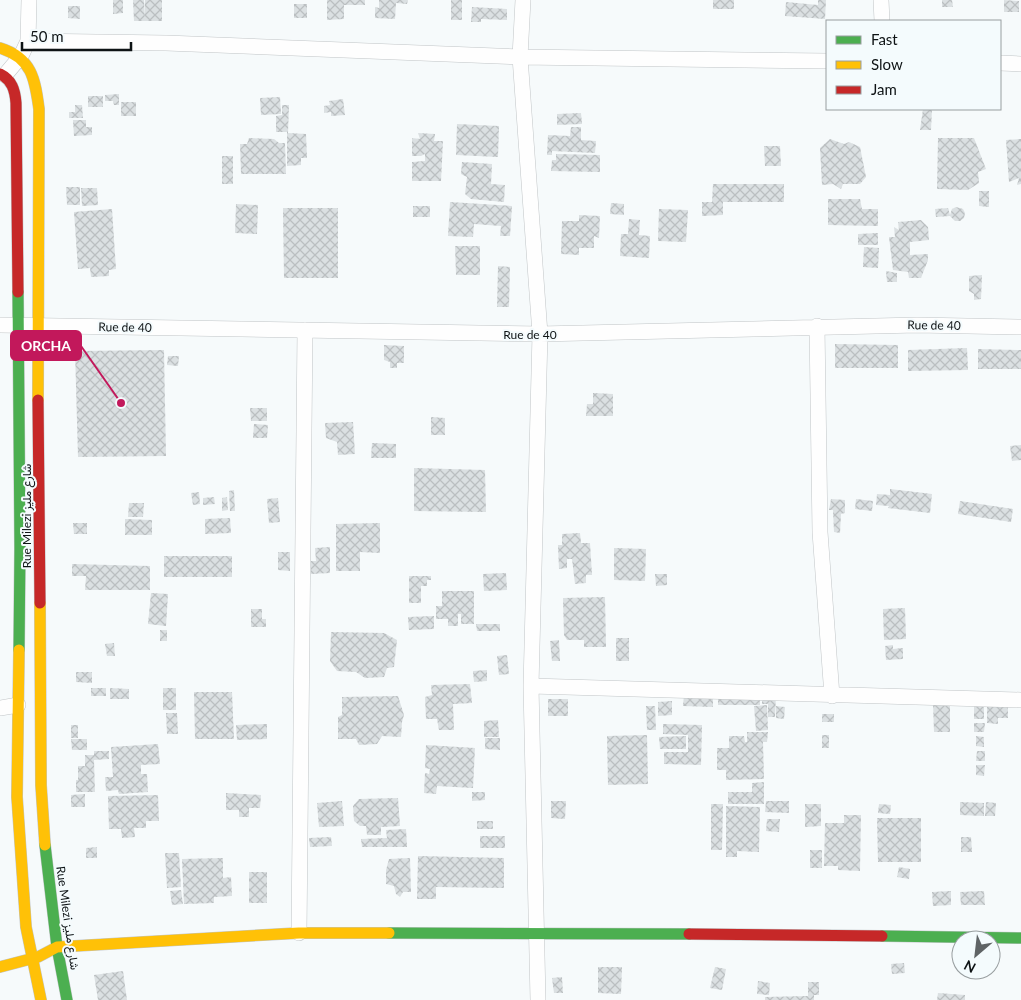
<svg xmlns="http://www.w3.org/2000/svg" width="1021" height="1000" font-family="Lato,Vazirmatn,sans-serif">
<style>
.building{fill:url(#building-cross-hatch)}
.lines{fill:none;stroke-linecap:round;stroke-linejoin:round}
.street-casing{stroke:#c1c5c7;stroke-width:16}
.fast-casing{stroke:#c1c5c7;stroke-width:12}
.slow-casing{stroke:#c1c5c7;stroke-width:12}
.jam-casing{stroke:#c1c5c7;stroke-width:12}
.street{stroke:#fefefe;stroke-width:15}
.fast{stroke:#4caf50;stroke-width:11}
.slow{stroke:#ffc107;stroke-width:11}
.jam{stroke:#c62828;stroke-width:11}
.labels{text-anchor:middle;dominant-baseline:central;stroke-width:4;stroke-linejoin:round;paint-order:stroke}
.street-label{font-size:12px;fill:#0e1315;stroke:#f4fbfd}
.leader{fill:none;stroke:#c2185b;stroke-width:2}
.callout-dot{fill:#c2185b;stroke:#f4fbfd;stroke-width:2}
.callout{fill:#c2185b;stroke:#c2185b;stroke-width:2}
.callout-label{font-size:14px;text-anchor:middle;font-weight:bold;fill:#fff}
</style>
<defs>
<pattern id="building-cross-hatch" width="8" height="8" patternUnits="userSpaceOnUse" patternTransform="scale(1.25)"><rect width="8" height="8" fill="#dbe0e2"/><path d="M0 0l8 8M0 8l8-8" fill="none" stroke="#bbbfc1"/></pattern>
</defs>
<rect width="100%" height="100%" fill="#f6fafb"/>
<path class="building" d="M113 0H123V13L113 14Z
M133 0H144V18L145 0H162V21H134Z
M327 0H365V5H344V19L327 20Z
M379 0H408L407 4 396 3 395 19 375 18V7L379 8Z
M451 0H462V20H451Z
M713 0H734V9H713Z
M818 0H826L825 19 785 16 786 2 818 5Z
M942 0H952L953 7H942Z
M1004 0 1019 1V12H1004Z
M294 4H307V18H294Z
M68 6H80V19L68 18Z
M472 7 507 9V20L481 19V22H471Z
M119 94V105H114L113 101H105V95Z
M88 96H103V107H88Z
M280 97 281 114 261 115 260 98Z
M343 99 345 115 331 116V112L324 113V106L330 105 329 101Z
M121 102H136V116H121Z
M75 105H82L83 118H69V112H75Z
M282 105H289L288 133 306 134 307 158H301V165L287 166V132H276V116L282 115Z
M923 109H932L931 130H920Z
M581 113 582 124 557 125V114Z
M73 120H86V127H92V135L74 136Z
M457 124 499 126 498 157 456 155Z
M571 127H581V140L596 141 595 153 552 151V155H547L548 135 570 136Z
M418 133 435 134 434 141H443L441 181H412V162L425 161V154L421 156H412V138L420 139Z
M249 138 274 139 279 143H285L286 174H241L240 144H247Z
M938 138H974L986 169 978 172 979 183 968 190 937 189Z
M830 139 844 144 849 142 860 147 866 177 860 184H843L841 189 833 184 822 185 820 148Z
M1021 139V184L1017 185 1019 178 1009 182 1006 140Z
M764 146H780L781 166H765Z
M556 154 600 155V172L551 171 552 160H556Z
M222 156H233V184H222Z
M462 162 492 164 491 184 505 185 504 202 471 199 465 194 467 177 461 174Z
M713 184H784V202H723V215L702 216V202H712Z
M66 187H80V205H67Z
M81 188H97L98 205 82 206Z
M979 191H989V207L979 206Z
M828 199H860L862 209H878V226L828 225Z
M450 202 512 206 510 236H500L501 226 474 224 473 237 448 236Z
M611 203 624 204V215L610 214Z
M236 204 258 205 257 234 235 233Z
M413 206H430V217H413Z
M956 207 963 209 965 213 964 218 960 221H955L950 216 936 217 935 209 948 208 950 215 952 209Z
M283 208H338V278H284Z
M112 209 116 269 109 270V276L91 277 90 268 78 269 74 212Z
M659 209 688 210 686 242 658 241Z
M579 215 600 216 599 238 594 236V248H579V255L561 254 562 221H579Z
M629 219 640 220 639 235 650 236 649 258 620 256 621 234H628Z
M921 220 928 227 929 240 910 242V255L928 254V260L921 278H909L908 272 893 270 889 237H895L894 227 899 230 898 222Z
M878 233V245H858V234Z
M455 246H480V275H456Z
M864 247 879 248 878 268 863 267Z
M498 266 510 267 509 307H497Z
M886 271 897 273V282H887Z
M982 275 981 299 974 300V294L969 291V276Z
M835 344 898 345V368H835Z
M384 345 404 346V363H397V368H390V362L384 360Z
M967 348 968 370 908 371V350Z
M978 349 1021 350V369H978Z
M164 350 166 456 78 457 75 351Z
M168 356H179L178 366 167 365Z
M593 393 613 394V416H586L587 404H593Z
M250 408H267V421H251Z
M431 417 445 418V435H431Z
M353 422 355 454 338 455 337 442 326 438 325 423Z
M254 424 268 425 267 438H253Z
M372 443 396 444V458H371Z
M1021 445V460L1012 461 1010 446Z
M414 468 485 470 486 512 414 511Z
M890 489 932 494 930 513 888 508 889 506 876 505 877 494 890 495Z
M234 490 235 511H230L229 491Z
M199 492 200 504 193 505 191 493Z
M214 497 215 504 203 505V498Z
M227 497 228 510 222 511V498Z
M278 498 280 522 269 523 267 499Z
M831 499 845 500V513L841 514 840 533 834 532 833 510H829Z
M856 499 873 501 872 511 855 509Z
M960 501 1013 509 1011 522 958 514Z
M129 503H144L143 517H128Z
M230 518 231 533 205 534V519Z
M125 519 152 520V535H125Z
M73 523H87V534H74Z
M380 523V553L360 552V571H336V524Z
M580 533 581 543H590L592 575H586V583L575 584 572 559H567V568L559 569 558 545H562V534Z
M330 547V573L311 574V561H316L315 548Z
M614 548 646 549 645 581 614 580Z
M278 552H290V571L278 570Z
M164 556H232V577H164Z
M72 564 150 566V590H85L86 576H72Z
M506 573 507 590 484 591 483 574Z
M655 574H667V585L656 586Z
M409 576H431V580H427V586H421V603H409Z
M442 591H474V624H461V614H458V626H448V619H436V606H442Z
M151 593 168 594 166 626 148 624Z
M605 597 606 647H584V640H567L564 635 563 598Z
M905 608 906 639 884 640 883 609Z
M251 609H262V619H266V627H251Z
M434 616V629L409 630 408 617Z
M476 624H500V631H477Z
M160 630H167V641H160Z
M331 632 384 633 397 640 394 667 387 668 384 677 365 678 356 672 337 671 330 661Z
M616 638H629V661H616Z
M559 640 560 661H552L550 641Z
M114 643 115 656H107L105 644Z
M893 645V649L903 648V659L886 660 885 646Z
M507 655 509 674 499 675 497 656Z
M487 670V681L474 682 473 671Z
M76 672H92V683L76 682Z
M470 684 472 703 453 704 454 730H439L437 719H426L425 697 432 695 431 685Z
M91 688H106V696H91Z
M110 688 129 689V699H110Z
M163 688H176V710H163Z
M194 692H232L234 739H195Z
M684 694H713V707L683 706Z
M718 694H760V705H718Z
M762 694 776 695 775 717H768V704H762Z
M398 696 404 715 402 722 401 737 382 736 377 744 359 745 356 739H338V717L342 715V697Z
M548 699H568V716H548Z
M672 701V715L658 716V702Z
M933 703H950V732H934Z
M974 704H984V719H974Z
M987 704H1008V718H998V724L987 723Z
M767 705 768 730 756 731 754 706Z
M646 706H655L656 730H647Z
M776 706 785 707 784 719 776 718Z
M166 713H177L178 734H167Z
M822 714H834V722H822Z
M498 720 499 737H484V721Z
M974 723H985L984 732H974Z
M267 724V739L237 740 236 725Z
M663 724 702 725 701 765 664 764V752H688V735L663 734Z
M71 725H78V738H71Z
M747 732H768L767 742H763L764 779 726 780V770H717V748H729V736H744L745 742H753H747Z
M647 735 648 784 608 785 607 736Z
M822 735H829V748H822Z
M686 736V749H660L659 737Z
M976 736 984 737V747L976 746Z
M485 738H500V750L485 749Z
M71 739H87V750H72Z
M158 744 160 764 141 765V774H147L148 792 119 794 118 790 106 791 105 777H113L111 747Z
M426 745 475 748 473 788 437 786 436 794 424 793 425 773 429 774 430 769 425 768Z
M94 751H109V759L94 760 95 792H76V780H78V766H85V755H94Z
M977 751H985V761H976Z
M976 765H985L984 776 976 775Z
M764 782V804H728V792H752V783Z
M472 792H485V800L472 801Z
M226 793 261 795 260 808H249V817H239V810H226Z
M85 794V807H71V795Z
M158 795 159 821H146V828H134L135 837 122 838 121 829H109L108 796Z
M398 798 400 826 381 827V835H367L366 826H360L354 821 353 806 359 799Z
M342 801 344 826 319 827 317 803Z
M551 801H566L565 819 551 818Z
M766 801H789V813L765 812Z
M960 802 984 803V816L960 815Z
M986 802 996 803 995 816H985Z
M711 804H723L722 850H711Z
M805 804H821V826L805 827Z
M879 804 891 805 890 814 878 813Z
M726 806 760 807 759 852 737 851V857H726Z
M844 815H861L860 871 838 870V866H824L825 823H844Z
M877 818H921V862H878Z
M767 819H780L779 832 766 831Z
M477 821H493V829H477Z
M406 829 407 847H362L361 839 387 838 386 830Z
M480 836H505V848H480Z
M331 837 332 846 310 847 309 838Z
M961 837H971L972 852H961Z
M97 847V858H86V848Z
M810 850H822V868H810Z
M165 853H179L181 887 167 888Z
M418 856 504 858V888L436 887V899H417Z
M223 858V878L231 877 232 896 214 897V903L184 904 182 859Z
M410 858 411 892H403L400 897 396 894 394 886 386 884V870L389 859Z
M899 867 910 869 909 879 897 877Z
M249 872H267V903H249Z
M181 890 183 904 172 905 170 891Z
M951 891V905L933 906 932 892Z
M984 891 985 905H961L960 892Z
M904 963 905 973 892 974 891 964Z
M598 967H622L621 994 598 993Z
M715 967 726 969 722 990 710 988Z
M123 971 127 1000H98L94 975Z
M562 977 563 993H554L552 978Z
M758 981 770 983 769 995 757 994Z
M808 982H819V995H814V1000H765V997L808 996Z
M938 993 965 995V1000H937Z"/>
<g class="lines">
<g class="street-casing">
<path id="street" d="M523 0 520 57 540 334 531 686 538 1000
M881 0 882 21
M28 41 166 43 520 57 827 61
M1000 63 1021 64
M5 75 21 56 28 41 29 0
M0 325 540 334 917 325 1021 327
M817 326 820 532 832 696
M531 686 1021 700
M0 708 18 705
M299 933 305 330"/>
</g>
<g class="fast-casing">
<path id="fast" d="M18 292 20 548 19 650
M45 845 57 947 67 1000
M389 933 689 934
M882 936 1021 938"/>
</g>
<g class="slow-casing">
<path id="slow" d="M0 48C32 58 35 79 39 109L38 400
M40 603 41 785 45 845
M19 650 17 797 26 927 41 1000
M0 967 38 957 57 947 299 933H389"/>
</g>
<g class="jam-casing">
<path id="jam" d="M0 74C12 80 15 90 16 103L18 292
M38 400 40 603
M689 934 882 936"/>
</g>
<use href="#street" class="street"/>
<use href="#fast" class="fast"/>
<use href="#slow" class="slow"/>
<use href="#jam" class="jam"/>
</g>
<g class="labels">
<g class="street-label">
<text transform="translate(934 325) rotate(1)">Rue de 40</text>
<text transform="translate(125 327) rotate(1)">Rue de 40</text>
<text x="530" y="334">Rue de 40</text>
<text transform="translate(26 516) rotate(-90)">Rue Milezi شارع مليز</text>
<text transform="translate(68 918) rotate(82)">Rue Milezi شارع مليز</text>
</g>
</g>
<path class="leader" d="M121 403L81 346"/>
<circle class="callout-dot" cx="121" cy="403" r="5"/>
<rect class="callout" x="11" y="331" width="70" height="29" rx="5"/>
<g class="callout-label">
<text x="46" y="351">ORCHA</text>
</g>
<rect x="826" y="20" width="175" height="90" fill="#f4fbfd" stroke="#989ea0"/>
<rect x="836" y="36" width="25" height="8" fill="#4caf50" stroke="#989ea0"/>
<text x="871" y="45" font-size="15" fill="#0e1315">Fast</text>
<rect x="836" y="61" width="25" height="8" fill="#ffc107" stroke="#989ea0"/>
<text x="871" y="70" font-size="15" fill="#0e1315">Slow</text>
<rect x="836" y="86" width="25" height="8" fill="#c62828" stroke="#989ea0"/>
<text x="871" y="95" font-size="15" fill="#0e1315">Jam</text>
<g transform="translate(976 955) rotate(208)"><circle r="24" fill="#f4fbfd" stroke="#989ea0"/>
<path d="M0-4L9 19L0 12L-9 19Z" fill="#5f6466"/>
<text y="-8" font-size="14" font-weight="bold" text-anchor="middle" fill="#0e1315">N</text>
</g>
<path d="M22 42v8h109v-8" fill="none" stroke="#0e1315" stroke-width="2.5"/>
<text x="30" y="42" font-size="15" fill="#0e1315" stroke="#f4fbfd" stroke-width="4" paint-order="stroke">50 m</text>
</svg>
